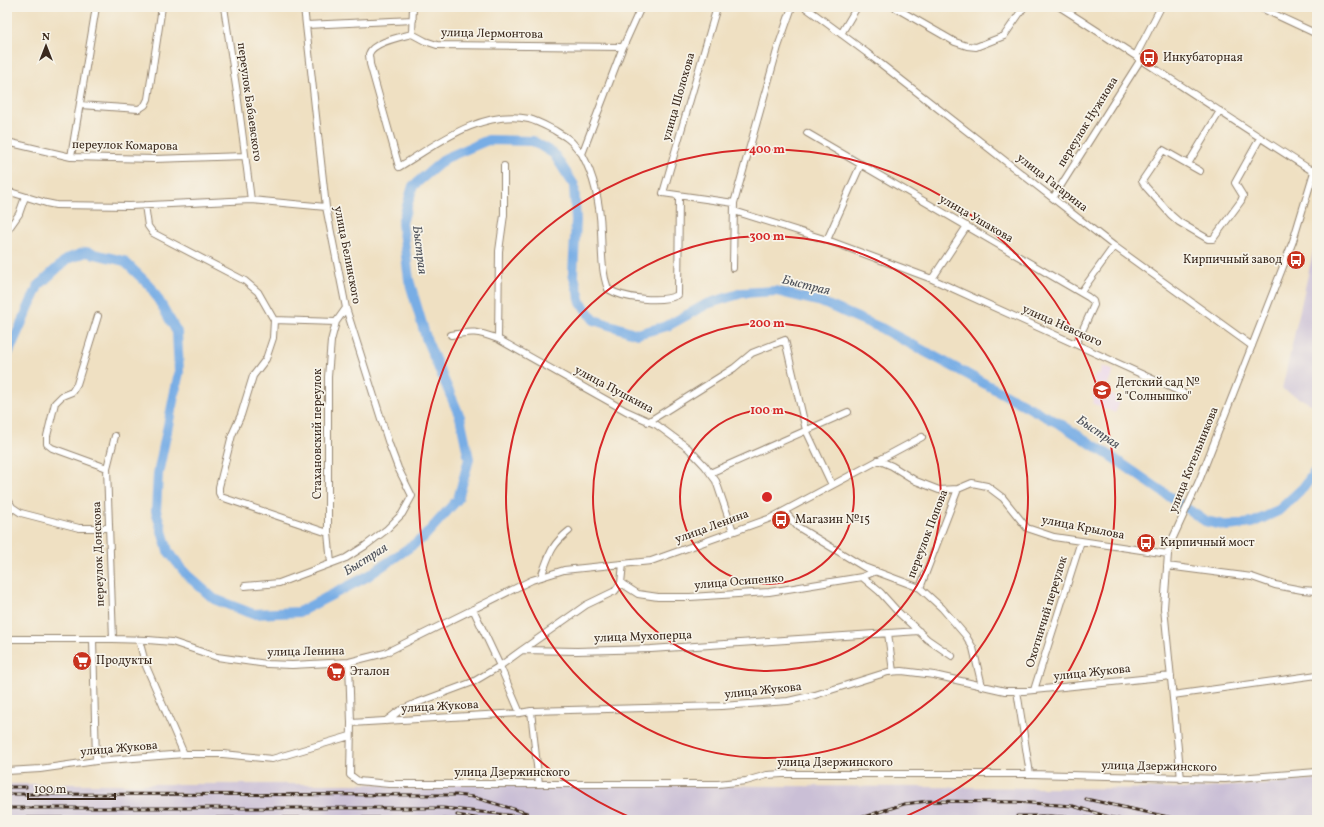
<svg xmlns="http://www.w3.org/2000/svg" width="1324" height="827" font-family="Vollkorn,serif">
<style>
.built{fill:#ead1ec}
.industrial{fill:#cabfd6}
.lines{fill:none;stroke-linecap:round;stroke-linejoin:round}
.river{stroke:#78ade5;stroke-width:10}
.minor-casing{stroke:#958570;stroke-width:8}
.minor{stroke:#fff;stroke-width:6}
.rail-casing{stroke:#3b2a1e;stroke-width:3}
.rail{stroke:#f7f3e8;stroke-width:1.5;stroke-dasharray:4.5;stroke-linecap:butt}
.ring{fill:none;stroke:#d62828;stroke-width:2}
.labels{text-anchor:middle;dominant-baseline:central;stroke-width:3.5;stroke-linejoin:round;paint-order:stroke}
.street-label{font-size:12px;fill:#3b2a1e;stroke:#f7f3e8}
.poi-label{font-size:12px;fill:#3b2a1e;stroke:#f7f3e8;text-anchor:start}
.water-label{font-size:13px;font-style:italic;fill:#4d515a;stroke:#f7f3e8}
.centre{fill:#d62828;stroke:#f7f3e8;stroke-width:2}
.ring-label{font-size:12px;text-anchor:middle;font-weight:bold;fill:#d62828;stroke:#f7f3e8;stroke-width:3.5;stroke-linejoin:round;paint-order:stroke}
</style>
<rect width="100%" height="100%" fill="#f7f3e8"/>
<filter id="ink" filterUnits="userSpaceOnUse"><feTurbulence type="fractalNoise" baseFrequency=".025" numOctaves="2"/><feDisplacementMap in="SourceGraphic" scale="8" xChannelSelector="R" yChannelSelector="G"/><feConvolveMatrix kernelMatrix="1 2 1 2 8 2 1 2 1" color-interpolation-filters="sRGB"/></filter>
<filter id="wash" filterUnits="userSpaceOnUse"><feTurbulence type="fractalNoise" baseFrequency=".012" numOctaves="4" result="noise"/><feDisplacementMap in="SourceGraphic" scale="16" xChannelSelector="R" yChannelSelector="G"/><feGaussianBlur stdDeviation="0.9" result="paint"/><feColorMatrix in="noise" values="0 0 0 0 0 0 0 0 0 0 0 0 0 0 0 0 0 1.4 0 .05"/><feComposite in="paint" operator="in"/></filter>
<g filter="url(#wash)">
<rect width="100%" height="100%" fill="#efe0c2"/>
<path class="built" d="M1102 366 1114 371 1106 388 1109 389 1108 393 1121 399 1115 413 1092 403 1094 399 1092 397 1094 393 1097 394 1098 392 1093 389 1096 382 1093 380 1096 374 1099 375Z"/>
<path class="industrial" d="M1317 235V407L1282 389Z
M1317 780V820H7V784H508L1189 789Z"/>
<g class="lines">
<path class="river" d="M7 356 38 286 67 259 86 252 124 261 151 287 177 332 179 372 158 474 156 511 168 551 187 575 214 599 253 614 299 612 368 576 423 538 458 499 469 459 460 417 427 341 409 280 402 223 413 186 446 158 488 140 533 141 554 154 574 185 576 221 573 273 581 303 594 320 637 334 667 326 707 304 742 293 776 291 821 302 881 328 1062 425 1115 459 1205 521 1228 526 1252 523 1278 511 1303 488 1317 469"/>
</g>
</g>
<g filter="url(#ink)">
<g class="lines">
<g class="minor-casing">
<path id="minor" d="M224 7 237 93 251 200
M641 7 623 47 582 154C595 178 600 203 601 231 602 251 601 270 608 289 624 299 661 303 678 295L679 196
M717 7 663 193 734 203
M805 7 867 53 1114 246 1252 346
M894 7 955 42 967 46 976 47 1004 36 1024 7
M1060 7C1145 61 1228 118 1314 172
M1259 7 1317 34
M306 25 413 20
M412 34 413 7
M841 34 857 7
M1136 55 1161 7
M80 105 139 109 145 105 148 99 162 7
M807 133 1088 297 1093 301 1094 305 1076 344
M7 142 71 157 154 159 245 156
M582 154C577 149 573 142 567 138 563 135 558 133 554 130 546 126 537 121 529 119 481 109 437 144 399 167L370 64C370 61 369 57 369 54 373 42 401 37 412 34L425 41 437 45 623 47
M71 157 96 7
M1188 164 1220 111
M1200 171 1163 150 1142 181 1146 187 1171 215 1179 222 1208 239H1213L1241 201 1243 196 1235 183 1260 138
M7 191 46 203 56 205 130 206 251 200 326 207
M1053 198 1141 59
M145 205 148 226 153 233 245 281 258 292 274 320 273 338 266 359 253 376 241 415 232 435 219 487V493L221 497 328 533
M734 211 827 240 932 279 1183 393
M7 231 19 214 25 197
M827 240 861 164
M733 268 734 203 778 47 792 7
M932 279 967 226
M1081 292 1114 246
M98 316 77 384 72 392 62 396 55 403 47 436V444L52 448 107 468
M274 320 336 322
M451 335C472 331 477 331 498 339L626 411 657 425 688 448 705 466 716 481 733 531
M498 339 499 251 504 215V166
M648 422 734 368 752 353 785 340 806 430 832 485
M878 460 892 466 916 481 939 490 958 489 972 483 987 486 1003 498 1027 528 1054 537 1168 554
M710 473 848 412
M7 498 12 507 21 513 79 528H109
M784 511 798 527 864 567 920 588 942 608 966 636 973 648 982 686
M7 518 12 507
M331 563 328 533V377L331 341 336 322 346 308
M1167 566 1252 577 1275 585 1302 590 1317 591
M541 577C549 556 550 546 569 531
M862 577 880 592 898 612 927 639 952 656
M621 583 638 594 658 597H690L769 592 862 577 876 571
M245 586 279 583 346 558 365 546 386 530 402 514 412 496 398 468 389 444 346 308 326 207 304 7
M920 588 958 489
M473 609 500 666 520 713
M888 633 893 672
M7 639H113L148 640 172 642 217 657 267 664 292 665 349 662 385 653 532 580 564 570 651 561 771 518 922 437
M93 639 96 761
M113 639 107 468 115 436
M139 640 146 666 184 754
M522 650 586 605 615 591 621 583 623 564
M349 662 351 723 350 775 358 781 389 784H718L746 781 767 775 782 774H1030L1225 779 1317 772
M1034 690 1081 541
M1017 691 1030 774
M1173 695 1317 675
M531 711 539 784
M386 721 399 711 414 704 473 682 500 666 522 650 577 651 651 649 919 631
M351 723 520 713 531 711 722 706 788 701 815 695 888 672 902 671 934 675 1005 691H1024L1171 676
M7 771 40 769 96 761 184 754H223L272 759 350 736
M1181 779 1164 608 1168 554 1172 540 1199 481 1293 241 1317 162"/>
</g>
<use href="#minor" class="minor"/>
<g class="rail-casing">
<path id="rail" d="M7 787H26
M7 794 457 795 473 797 527 813
M1086 799 1173 818 1211 820
M7 808H443L554 820
M457 815 487 820
M1017 816H1049L1101 819
M7 818H409L464 820
M854 820 904 804 928 801 1016 802 1073 806 1109 817 1123 820
M871 820 886 819
M1271 820 1317 819"/>
</g>
<use href="#rail" class="rail"/>
</g>
</g>
<g class="ring">
<circle cx="767" cy="497" r="87"/>
<circle cx="767" cy="497" r="174"/>
<circle cx="767" cy="497" r="261"/>
<path d="M637 820A348 348 0 1 1 897 820"/>
</g>
<defs>
<g id="bus-disc" transform="scale(1)"><circle r="9.5" fill="#c8321e" stroke="#f7f3e8"/><path d="M-5-6H5V4H4V6H2V4H-2V6H-4V4H-5ZM-3.5-4V0h7V-4ZM-3.5 1.2v1.5H-2V1.2ZM2 1.2v1.5H3.5V1.2Z" fill="#fff"/></g>
<g id="school-disc" transform="scale(1)"><circle r="9.5" fill="#c8321e" stroke="#f7f3e8"/><path d="M0-5L7-2L0 1L-7-2ZM-4 1L0 2.5L4 1V4Q0 6-4 4Z" fill="#fff"/></g>
<g id="supermarket-disc" transform="scale(1)"><circle r="9.5" fill="#c8321e" stroke="#f7f3e8"/><path d="M-6-5.5h2.5l.6 2H6L4.5 2H-2.5L-4.4-4H-6ZM-1.5 3.2a1.3 1.3 0 1 0 .1 0ZM3 3.2a1.3 1.3 0 1 0 .1 0Z" fill="#fff"/></g>
</defs>
<g fill-rule="evenodd">
<use href="#bus-disc" x="1149" y="58"/>
<use href="#bus-disc" x="1296" y="260"/>
<use href="#school-disc" x="1102" y="390"/>
<use href="#bus-disc" x="781" y="520"/>
<use href="#bus-disc" x="1146" y="543"/>
<use href="#supermarket-disc" x="82" y="661"/>
<use href="#supermarket-disc" x="336" y="672"/>
</g>
<g class="labels">
<g class="street-label">
<text transform="translate(492 34) rotate(1)">улица Лермонтова</text>
<text transform="translate(679 97) rotate(-74)">улица Шолохова</text>
<text transform="translate(249 102) rotate(82)">переулок Бабаевского</text>
<text transform="translate(1088 122) rotate(-58)">переулок Нужнова</text>
<text transform="translate(125 146) rotate(1)">переулок Комарова</text>
<text transform="translate(1052 183) rotate(38)">улица Гагарина</text>
<text transform="translate(976 219) rotate(30)">улица Ушакова</text>
<text transform="translate(347 255) rotate(79)">улица Белинского</text>
<text transform="translate(1062 326) rotate(24)">улица Невского</text>
<text transform="translate(614 390) rotate(28)">улица Пушкина</text>
<text transform="translate(318 434) rotate(-90)">Стахановский переулок</text>
<text transform="translate(1194 460) rotate(-68)">улица Котельникова</text>
<text transform="translate(712 527) rotate(-20)">улица Ленина</text>
<text transform="translate(1083 528) rotate(11)">улица Крылова</text>
<text transform="translate(928 534) rotate(-69)">переулок Попова</text>
<text transform="translate(99 554) rotate(-92)">переулок Донскова</text>
<text transform="translate(739 582) rotate(-5)">улица Осипенко</text>
<text transform="translate(1047 612) rotate(-73)">Охотничий переулок</text>
<text transform="translate(643 637) rotate(-2)">улица Мухоперца</text>
<text transform="translate(306 652) rotate(-1)">улица Ленина</text>
<text transform="translate(1092 673) rotate(-6)">улица Жукова</text>
<text transform="translate(763 691) rotate(-6)">улица Жукова</text>
<text transform="translate(440 707) rotate(-3)">улица Жукова</text>
<text transform="translate(119 749) rotate(-5)">улица Жукова</text>
<text x="835" y="763">улица Дзержинского</text>
<text transform="translate(1159 767) rotate(1)">улица Дзержинского</text>
<text x="512" y="773">улица Дзержинского</text>
</g>
<g class="poi-label">
<text x="1163" y="58">Инкубаторная</text>
<text x="1282" y="260" text-anchor="end">Кирпичный завод</text>
<text x="1116" y="383">Детский сад №<tspan x="1116" dy="14">2 "Солнышко"</tspan></text>
<text x="795" y="520">Магазин №15</text>
<text x="1160" y="543">Кирпичный мост</text>
<text x="96" y="661">Продукты</text>
<text x="350" y="672">Эталон</text>
</g>
<g class="water-label">
<text transform="translate(419 250) rotate(83)">Быстрая</text>
<text transform="translate(806 286) rotate(14)">Быстрая</text>
<text transform="translate(1098 433) rotate(34)">Быстрая</text>
<text transform="translate(366 560) rotate(-32)">Быстрая</text>
</g>
</g>
<circle cx="767" cy="497" r="6" class="centre"/>
<g class="ring-label">
<text x="767" y="153">400 m</text>
<text x="767" y="240">300 m</text>
<text x="767" y="327">200 m</text>
<text x="767" y="414">100 m</text>
</g>
<rect width="1324" height="827" fill="none" stroke="#f7f3e8" stroke-width="24"/>
<g transform="translate(46 46)" stroke="#f7f3e8" stroke-width="3" paint-order="stroke">
<path d="M0-3L7 15L0 10L-7 15Z" fill="#3b2a1e"/>
<text y="-6" font-size="11" font-weight="bold" text-anchor="middle" fill="#3b2a1e">N</text>
</g>
<path d="M28 793v6h87v-6" fill="none" stroke="#3b2a1e" stroke-width="2"/>
<text x="34" y="793" font-size="12" fill="#3b2a1e" stroke="#f7f3e8" stroke-width="3" paint-order="stroke">100 m</text>
</svg>
